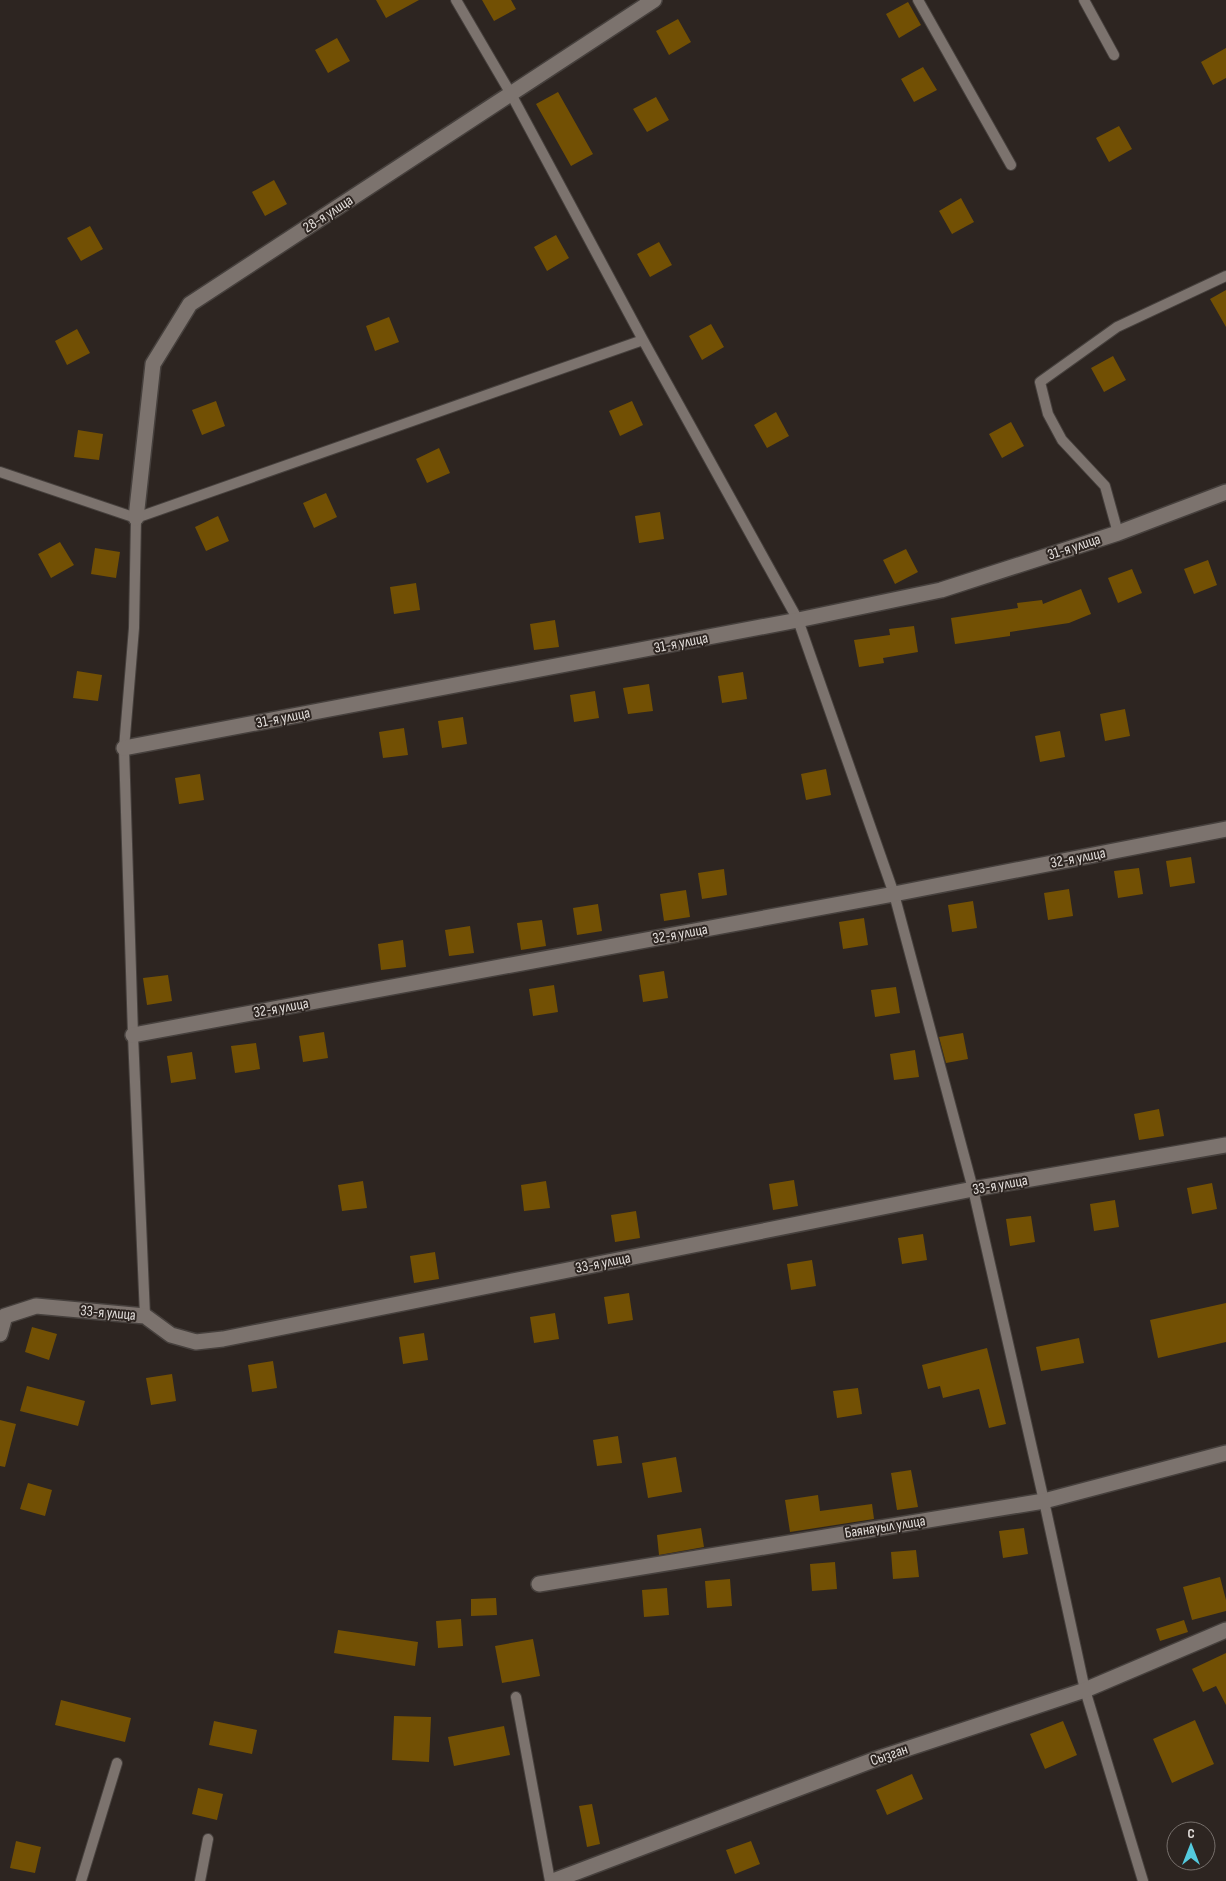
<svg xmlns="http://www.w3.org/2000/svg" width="1226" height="1881" font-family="'Sofia Sans Condensed',sans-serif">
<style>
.building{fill:#725004}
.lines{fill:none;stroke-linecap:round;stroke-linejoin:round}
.service-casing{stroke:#46403d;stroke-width:12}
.minor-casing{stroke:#46403d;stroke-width:18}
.service{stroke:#7c736e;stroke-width:10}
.minor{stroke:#7c736e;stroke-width:15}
.labels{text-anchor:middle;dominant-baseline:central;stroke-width:4;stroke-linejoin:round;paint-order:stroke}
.street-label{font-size:15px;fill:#e3dedb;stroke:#2d2521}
</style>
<rect width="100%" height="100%" fill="#2d2521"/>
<path class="building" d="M376 0H419L386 18Z
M482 0H511L516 9 494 21Z
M908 2 921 25 899 38 886 14Z
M678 19 691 42 669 55 656 31Z
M337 38 350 61 328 73 315 50Z
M1226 48V78L1213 85 1201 62Z
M923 67 937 90 914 102 901 79Z
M558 92 593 154 571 166 536 104Z
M656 97 669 120 647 132 633 109Z
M1119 126 1132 149 1109 162 1096 138Z
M274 180 287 204 265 216 252 192Z
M961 198 974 222 952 234 939 211Z
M90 226 103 249 81 261 67 238Z
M556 235 569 258 547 271 534 247Z
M659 242 672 265 650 277 637 254Z
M1226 290V327L1210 299Z
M389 317 399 342 375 351 366 326Z
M711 324 724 347 702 360 689 336Z
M77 329 90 353 67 365 55 341Z
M1113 356 1126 380 1104 392 1091 368Z
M216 401 225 426 202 435 192 410Z
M632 401 643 425 620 436 609 411Z
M776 412 789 436 767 448 754 425Z
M1011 422 1024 446 1002 458 989 434Z
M78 430 103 434 99 460 74 457Z
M439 448 450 473 427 483 416 459Z
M326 493 337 517 314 528 303 503Z
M660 512 664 539 639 543 635 516Z
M218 516 229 541 206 551 195 527Z
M60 542 74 565 51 578 38 554Z
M95 548 120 552 116 578 91 574Z
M906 549 918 572 895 584 883 560Z
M1208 560 1217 585 1194 594 1184 569Z
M1132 569 1142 593 1118 603 1108 578Z
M416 583 420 610 394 614 390 587Z
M1081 589 1091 614 1069 623 1010 632V636L955 644 951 618 1018 608 1017 603 1042 600 1043 604Z
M555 620 559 647 534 650 530 624Z
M914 626 918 652 883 658 884 663 859 667 854 640 890 635 889 629Z
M77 671 102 675 98 701 73 698Z
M743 672 747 699 722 703 718 676Z
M649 684 653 711 628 714 623 688Z
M595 691 599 718 574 722 570 695Z
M1125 709 1130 736 1105 741 1100 714Z
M463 717 467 744 442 748 438 721Z
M404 728 408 755 383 758 379 732Z
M1060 731 1065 757 1040 762 1035 736Z
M826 769 831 795 806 800 801 774Z
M200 774 204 800 179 804 175 778Z
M1191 857 1195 883 1170 887 1166 861Z
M1139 868 1143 894 1118 898 1114 871Z
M724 869 727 895 702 899 698 873Z
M1069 889 1073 916 1048 920 1044 893Z
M686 890 690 917 664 921 660 894Z
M973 901 977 928 952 932 948 905Z
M598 904 602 931 577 935 573 908Z
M864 918 868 945 843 949 839 922Z
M542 920 546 946 521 950 517 923Z
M470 926 474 953 449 956 445 930Z
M403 940 406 967 381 970 378 944Z
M664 971 668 998 643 1002 639 975Z
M168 975 172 1001 147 1005 143 978Z
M554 985 558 1012 533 1016 529 989Z
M896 987 900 1013 875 1017 871 990Z
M324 1032 328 1058 303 1062 299 1036Z
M963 1033 968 1059 946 1063 939 1037Z
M256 1043 260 1069 235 1073 231 1046Z
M915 1050 919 1077 894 1080 890 1054Z
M192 1052 196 1079 171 1083 167 1056Z
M1159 1109 1164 1136 1139 1140 1134 1114Z
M794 1180 798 1206 773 1210 769 1184Z
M363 1181 367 1208 342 1211 338 1185Z
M546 1181 550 1208 524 1211 521 1185Z
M1212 1183 1217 1209 1192 1214 1187 1188Z
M1115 1200 1119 1227 1094 1231 1090 1204Z
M636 1211 640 1238 615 1242 611 1215Z
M1031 1216 1035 1242 1010 1246 1006 1219Z
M923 1234 927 1260 902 1264 898 1238Z
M435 1252 439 1279 414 1283 410 1256Z
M812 1260 816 1286 791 1290 787 1264Z
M629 1293 633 1320 608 1324 604 1297Z
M1226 1303V1342L1158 1358 1150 1320Z
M555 1313 559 1339 534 1343 530 1317Z
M32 1327 57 1334 49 1360 25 1352Z
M424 1333 428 1360 403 1364 399 1337Z
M1079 1338 1084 1363 1041 1371 1036 1347Z
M987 1348 1006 1424 989 1428 979 1389 943 1398 940 1386 928 1389 922 1365Z
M273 1361 277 1388 252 1392 248 1365Z
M172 1374 176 1401 151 1405 146 1378Z
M27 1386 85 1401 78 1426 20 1411Z
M858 1388 862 1414 837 1418 833 1391Z
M0 1420 16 1424 5 1467 0 1466Z
M618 1436 622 1463 597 1466 593 1440Z
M676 1457 682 1492 648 1498 642 1463Z
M911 1470 918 1507 897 1510 891 1473Z
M28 1483 52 1490 45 1516 20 1509Z
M818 1495 820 1511 872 1504 874 1519 790 1532 785 1500Z
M701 1528 704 1547 659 1555 657 1535Z
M1024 1528 1028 1554 1003 1558 999 1531Z
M916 1550 919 1577 893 1579 891 1552Z
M835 1562 837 1589 812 1591 810 1564Z
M1220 1577 1226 1600V1611L1192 1620 1183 1587Z
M730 1579 732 1606 707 1608 705 1581Z
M667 1588 669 1615 644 1617 642 1590Z
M496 1598 497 1615 471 1616V1599Z
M461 1619 463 1646 438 1648 436 1621Z
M1184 1620 1188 1632 1160 1641 1156 1629Z
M338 1630 418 1642 415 1666 334 1653Z
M533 1639 540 1676 502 1683 495 1646Z
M1226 1653V1705L1216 1686 1203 1692 1192 1669Z
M61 1700 131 1718 125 1742 55 1725Z
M394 1716 431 1717 429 1762 392 1760Z
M1195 1720 1214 1764 1172 1783 1153 1739Z
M214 1721 257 1730 252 1754 209 1745Z
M1063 1721 1077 1755 1045 1769 1030 1734Z
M504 1726 510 1755 454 1766 448 1737Z
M912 1774 923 1799 887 1815 876 1790Z
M198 1788 223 1794 217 1820 192 1814Z
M592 1804 600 1844 587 1847 579 1806Z
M16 1841 41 1847 35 1873 10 1868Z
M751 1841 760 1864 735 1874 726 1850Z"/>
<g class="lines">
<g class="service-casing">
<path id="service" d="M456 0 511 94 643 340 798 620 894 894 973 1189 1044 1501 1085 1690 1143 1881
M918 0 1011 165
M1084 0 1114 55
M0 472 136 518 643 340
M136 518 134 628 124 748 133 1035 145 1316
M1118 533 1105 486 1062 440 1048 414 1040 382 1117 327 1226 276
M516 1697 550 1881
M81 1881 117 1763
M200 1881 208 1839"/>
</g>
<g class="minor-casing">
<path id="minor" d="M136 518 153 364 190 304 654 0
M124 748 798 620 941 590 1118 533 1226 492
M133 1035 894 894 1226 829
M0 1334 5 1316 36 1306 145 1316 171 1335 196 1342 223 1339 973 1189 1226 1145
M539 1584 1044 1501 1226 1453
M553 1881 876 1759 1085 1690 1226 1630"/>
</g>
<use href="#service" class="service"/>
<use href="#minor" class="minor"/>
</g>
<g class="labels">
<g class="street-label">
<text transform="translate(328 214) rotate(-33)">28-я улица</text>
<text transform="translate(1074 547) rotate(-18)">31-я улица</text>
<text transform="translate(681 643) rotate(-11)">31-я улица</text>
<text transform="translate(283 718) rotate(-11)">31-я улица</text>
<text transform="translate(1078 858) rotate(-11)">32-я улица</text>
<text transform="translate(680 934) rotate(-10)">32-я улица</text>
<text transform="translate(281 1008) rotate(-10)">32-я улица</text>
<text transform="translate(1000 1185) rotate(-10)">33-я улица</text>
<text transform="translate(603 1263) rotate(-11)">33-я улица</text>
<text transform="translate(108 1313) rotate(5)">33-я улица</text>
<text transform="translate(885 1527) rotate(-9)">Баянауыл улица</text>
<text transform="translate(889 1755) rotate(-19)">Сызган</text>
</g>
</g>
<g transform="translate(1191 1846)"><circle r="24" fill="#2d2521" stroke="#766f6b"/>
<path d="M0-4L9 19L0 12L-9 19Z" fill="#54cade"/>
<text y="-8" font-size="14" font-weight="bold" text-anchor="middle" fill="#e3dedb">С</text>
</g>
</svg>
